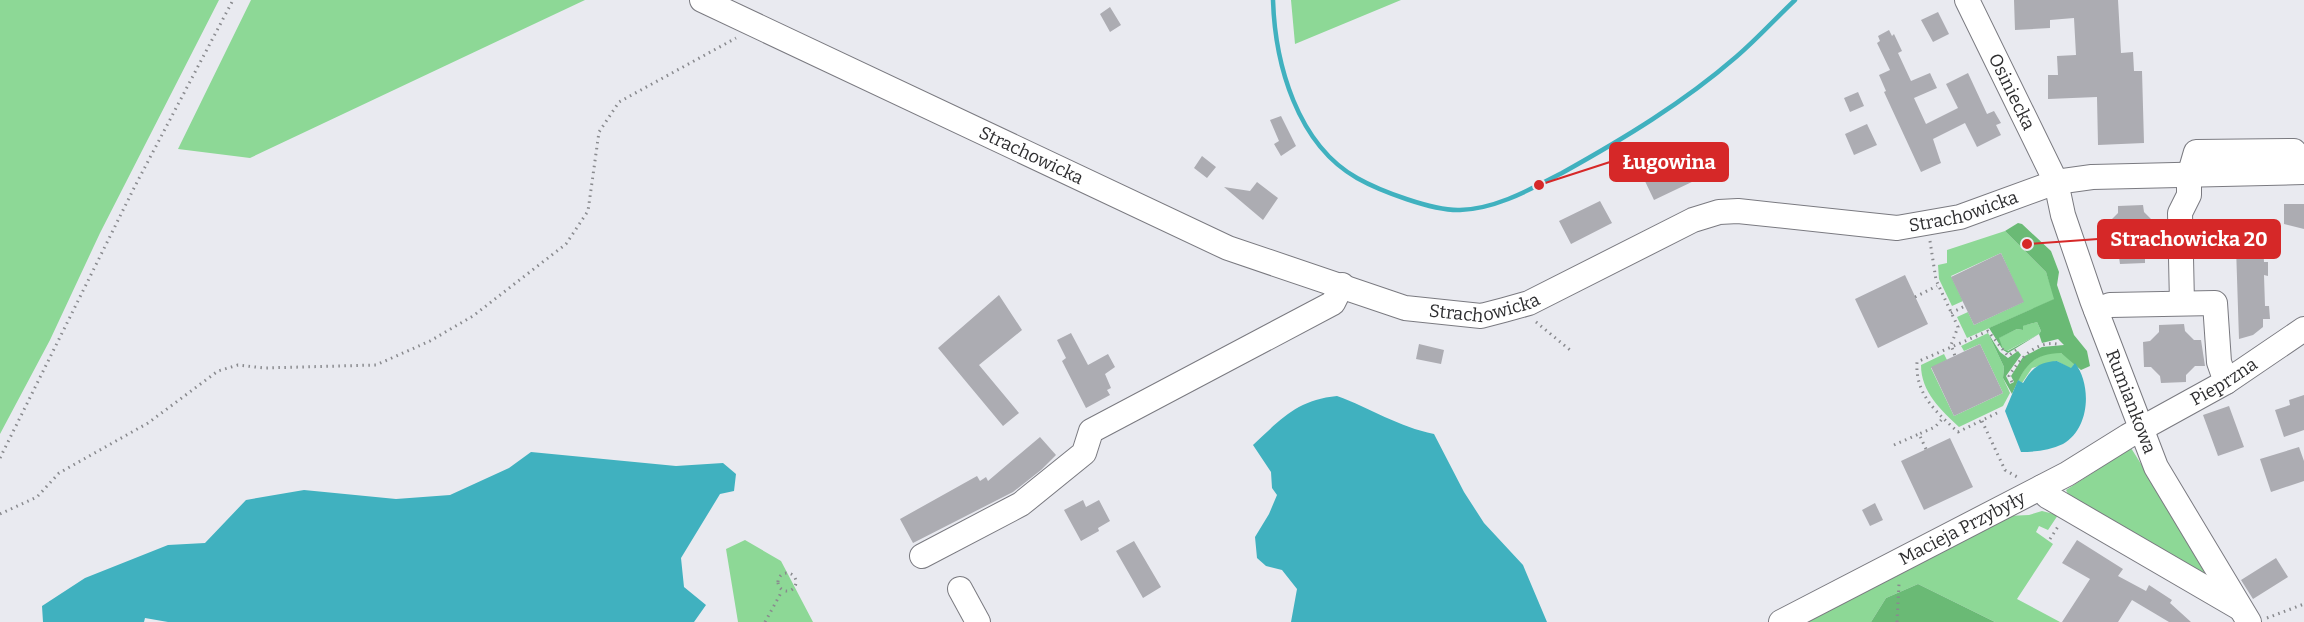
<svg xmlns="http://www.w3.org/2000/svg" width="2304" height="622" font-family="Bitter,serif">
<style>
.green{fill:#8dd896}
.forest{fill:#6aba75;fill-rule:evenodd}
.water{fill:#40b1bf}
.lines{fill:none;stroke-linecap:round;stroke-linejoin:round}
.stream{stroke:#40b1bf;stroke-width:4.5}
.building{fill:#acacb2}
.minor-casing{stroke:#7a7a80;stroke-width:26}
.path{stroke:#898a8e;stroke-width:3;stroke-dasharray:1.5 4.5;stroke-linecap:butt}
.minor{stroke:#fff;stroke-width:24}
.labels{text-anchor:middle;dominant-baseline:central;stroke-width:5;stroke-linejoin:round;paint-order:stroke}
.street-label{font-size:18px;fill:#2e2e30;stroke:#e9eaf0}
.leader{fill:none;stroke:#d62828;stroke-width:2}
.callout-dot{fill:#d62828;stroke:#e9eaf0;stroke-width:2}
.callout{fill:#d62828;stroke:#d62828;stroke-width:2}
.callout-label{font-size:20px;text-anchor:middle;font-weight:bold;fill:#fff}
</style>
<rect width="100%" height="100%" fill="#e9eaf0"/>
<path class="green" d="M0 0H219L100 233 50 340 0 434Z
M251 0H585L250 158 178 149Z
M1291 0H1401L1295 44Z
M2005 231 2046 272 2055 299 1967 338 1957 317 1968 312 1974 325 2023 302 2001 253 1951 276 1963 301 1952 306 1939 279 1938 265 1947 263V250Z
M2037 322 2041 331 2039 334 2007 351 2003 349 1998 338 2017 329 2023 330 2022 326Z
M1988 333 2004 367 2003 378 2010 393 2003 406 1959 427C1941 410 1921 392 1921 365L1944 354 1947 360 1931 368 1954 416 2003 393 1980 344 1964 351 1961 346Z
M2047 353H2061L2075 363 2071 369 2057 361 2032 368 2022 383 2018 380 2029 362Z
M2131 448 2212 577 2208 583 2071 500 2066 490Z
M2042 511 2058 515 2048 530 2039 526 2036 532 2053 544 2017 599 2060 622H1995L1918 584 1886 598 1871 622H1797L2007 516 2029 515Z
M745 540 781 561 813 622H738L726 549Z"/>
<path class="forest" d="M2018 223 2022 224 2051 251 2059 272 2057 285 2074 335 2087 351 2090 366 2081 370 2061 353C2030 354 2024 368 2012 394L2003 378 2004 367 1988 333 2000 352 2008 358 2018 351 2021 355 2006 376 2010 384 2014 382 2011 376 2023 357 2042 347 2064 345 2058 339 2042 343 2039 334 2008 353 2003 350 1989 328 2054 299 2046 272 2005 231ZM2037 322 2041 331 2039 334 2008 351 2003 349 1999 338 2017 329 2023 330V326Z
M1918 584 1995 622H1871L1886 598Z"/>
<path class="water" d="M2057 361 2071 368 2075 363C2092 385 2090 429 2063 444 2050 450 2035 452 2021 452L2005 411 2018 380 2023 383C2032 368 2039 362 2057 361Z
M1337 396C1370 408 1399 427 1434 434L1464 492 1484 523 1523 565 1547 622H1291L1297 589 1282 570 1266 566 1257 558 1255 537 1269 514 1277 495 1272 488 1271 472 1253 445C1281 419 1297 400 1337 396Z
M531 452 676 466 723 463 736 474 734 491 720 494 681 558 684 587 706 605 694 622H168L145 618 144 622H43L42 606 85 578 168 545 205 543 246 500 304 490 396 499 450 495 509 468Z"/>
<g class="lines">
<path class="stream" d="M1273 0C1275 64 1297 144 1357 178 1380 191 1433 211 1460 210 1496 209 1531 189 1562 173 1623 139 1683 103 1736 57 1757 39 1775 19 1795 0"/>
</g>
<path class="building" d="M2014 0H2118L2121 53 2133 52 2134 71H2142L2144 143 2098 145 2097 97 2048 99V75H2058L2057 56 2076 55 2074 18 2050 20V28L2015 30Z
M1110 7 1121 25 1110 32 1100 14Z
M1938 12 1949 34 1933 42 1921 20Z
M1889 30 1892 36 1894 34 1902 51 1898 53 1911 81 1930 73 1937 88 1914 98 1926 124 1958 108 1946 84 1968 73 1987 114 1994 111 2001 123 1996 125 2001 135 1977 147 1965 123 1933 139 1941 163 1921 172 1884 92 1886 91 1879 75 1890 70 1877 43 1880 41 1878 36Z
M1858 92 1864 106 1850 112 1844 98Z
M1281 116 1296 146 1281 156 1274 144 1279 141 1270 120Z
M1867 124 1877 145 1854 155 1845 134Z
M1202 156 1216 167 1207 178 1194 168Z
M1684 157 1696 180 1654 200 1643 177Z
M1257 182 1278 198 1263 220 1224 187 1250 191Z
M1600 201 1612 223 1571 244 1559 221Z
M2284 204H2304V229L2284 224Z
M2143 205 2144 212 2153 221H2160V233H2166V247H2154L2145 256V263L2120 264 2119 257 2110 248H2103L2102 223 2109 222 2118 213V206Z
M2236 247H2263L2264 262H2268V276L2264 275 2265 306H2269L2270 319H2263V327L2253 335 2239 339Z
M2001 253 2024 302 1974 325 1951 277Z
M1905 275 1928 324 1878 348 1855 299Z
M999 295 1022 330 979 365 1019 413 1003 426 938 348Z
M2184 324 2185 331 2194 340H2201L2205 366H2195L2186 375V382L2161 383 2160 376 2151 367H2144L2143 342 2150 341 2159 332V325Z
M1071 333 1088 365 1108 354 1115 367 1105 374 1111 388 1107 390 1110 395 1086 408 1062 361 1066 358 1057 340Z
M1419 344 1444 350 1441 364 1416 359Z
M1980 344 2003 393 1954 416 1931 367Z
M2304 395V430L2284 437 2275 410 2290 405 2289 400Z
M2229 406 2244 447 2218 456 2203 415Z
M1040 437 1056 455 1041 470 1013 492 913 543 900 519 977 476 980 481 986 477 988 481Z
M1950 438 1973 487 1924 510 1901 461Z
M2299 447 2304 461V481L2271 492 2260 459Z
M1083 500 1086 507 1099 500 1110 521 1098 528 1099 531 1081 541 1064 510Z
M1875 503 1883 520 1870 526 1862 510Z
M2077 540 2123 569 2118 576 2146 591 2149 585 2172 600 2170 603 2191 622H2169L2132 600 2118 622H2062L2090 579 2062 563Z
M1134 541 1161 587 1143 598 1116 551Z
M2276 558 2288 577 2253 599 2241 580Z"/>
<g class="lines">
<g class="minor-casing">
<g id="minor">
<path id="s1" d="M702 0 1228 248 1405 308 1481 316 1504 310 1529 303 1693 220 1719 212 1738 211 1897 228 1960 217 2056 182 2092 177 2304 172"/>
<path id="s2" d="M1967 0 2056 182 2063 215 2092 300 2156 467 2249 622"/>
<path d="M2182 303 2180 213 2189 195V176L2196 152 2294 151V172"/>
<path d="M2096 310 2110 305 2215 303 2219 362 2226 382"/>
<path d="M2042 487 2047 496 2238 607"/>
<path d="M922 556 1021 504 1084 453 1091 431 1333 303 1342 285"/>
<path d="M960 589 978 622"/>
<path id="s3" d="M1781 622 2067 474 2128 436 2226 382 2304 329"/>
</g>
</g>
<path class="path" d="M1930 241 1936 280 1958 327 1951 345 1955 356
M1915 297 1937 286
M1951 313 1965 306
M1536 322 1570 350
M2012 382 2009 376C2020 358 2038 338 2061 345
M1997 413 1958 432C1936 412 1915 394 1917 362L1988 331 2008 356 2019 348
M1982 421 2005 470 2019 478
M1894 445 1919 434
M1926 449 1919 434 1935 427 1943 418
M0 458 135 186 233 0
M0 514 37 497 59 473 148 423 218 371 238 365 264 368 376 365 430 341 473 316 566 244 588 211 599 132 619 102 736 38
M2050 539 2059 525
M778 582a9 9 0 1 1 18 0a9 9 0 1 1-18 0Z
M2267 618 2304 604
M765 622 782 591
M1897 622 1899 584"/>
<use href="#minor" class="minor"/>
</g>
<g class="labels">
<g class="street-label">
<text stroke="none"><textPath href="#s2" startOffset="102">Osiniecka</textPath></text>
<text stroke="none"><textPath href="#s1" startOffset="364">Strachowicka</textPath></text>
<text stroke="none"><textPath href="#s1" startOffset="1353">Strachowicka</textPath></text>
<text stroke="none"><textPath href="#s1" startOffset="849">Strachowicka</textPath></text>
<text stroke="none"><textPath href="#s3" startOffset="504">Pieprzna</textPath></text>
<text stroke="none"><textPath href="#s2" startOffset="435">Rumiankowa</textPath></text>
<text stroke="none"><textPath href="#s3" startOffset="204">Macieja Przybyły</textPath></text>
</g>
</g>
<path class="leader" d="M1539 185L1610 162M2027 244L2098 239"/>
<g class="callout-dot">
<circle cx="1539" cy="185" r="6"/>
<circle cx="2027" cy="244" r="6"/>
</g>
<g class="callout">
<rect x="1610" y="143" width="118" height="38" rx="6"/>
<rect x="2098" y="220" width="182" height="38" rx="6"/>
</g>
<g class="callout-label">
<text x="1669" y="169">Ługowina</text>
<text x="2189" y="246">Strachowicka 20</text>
</g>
</svg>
